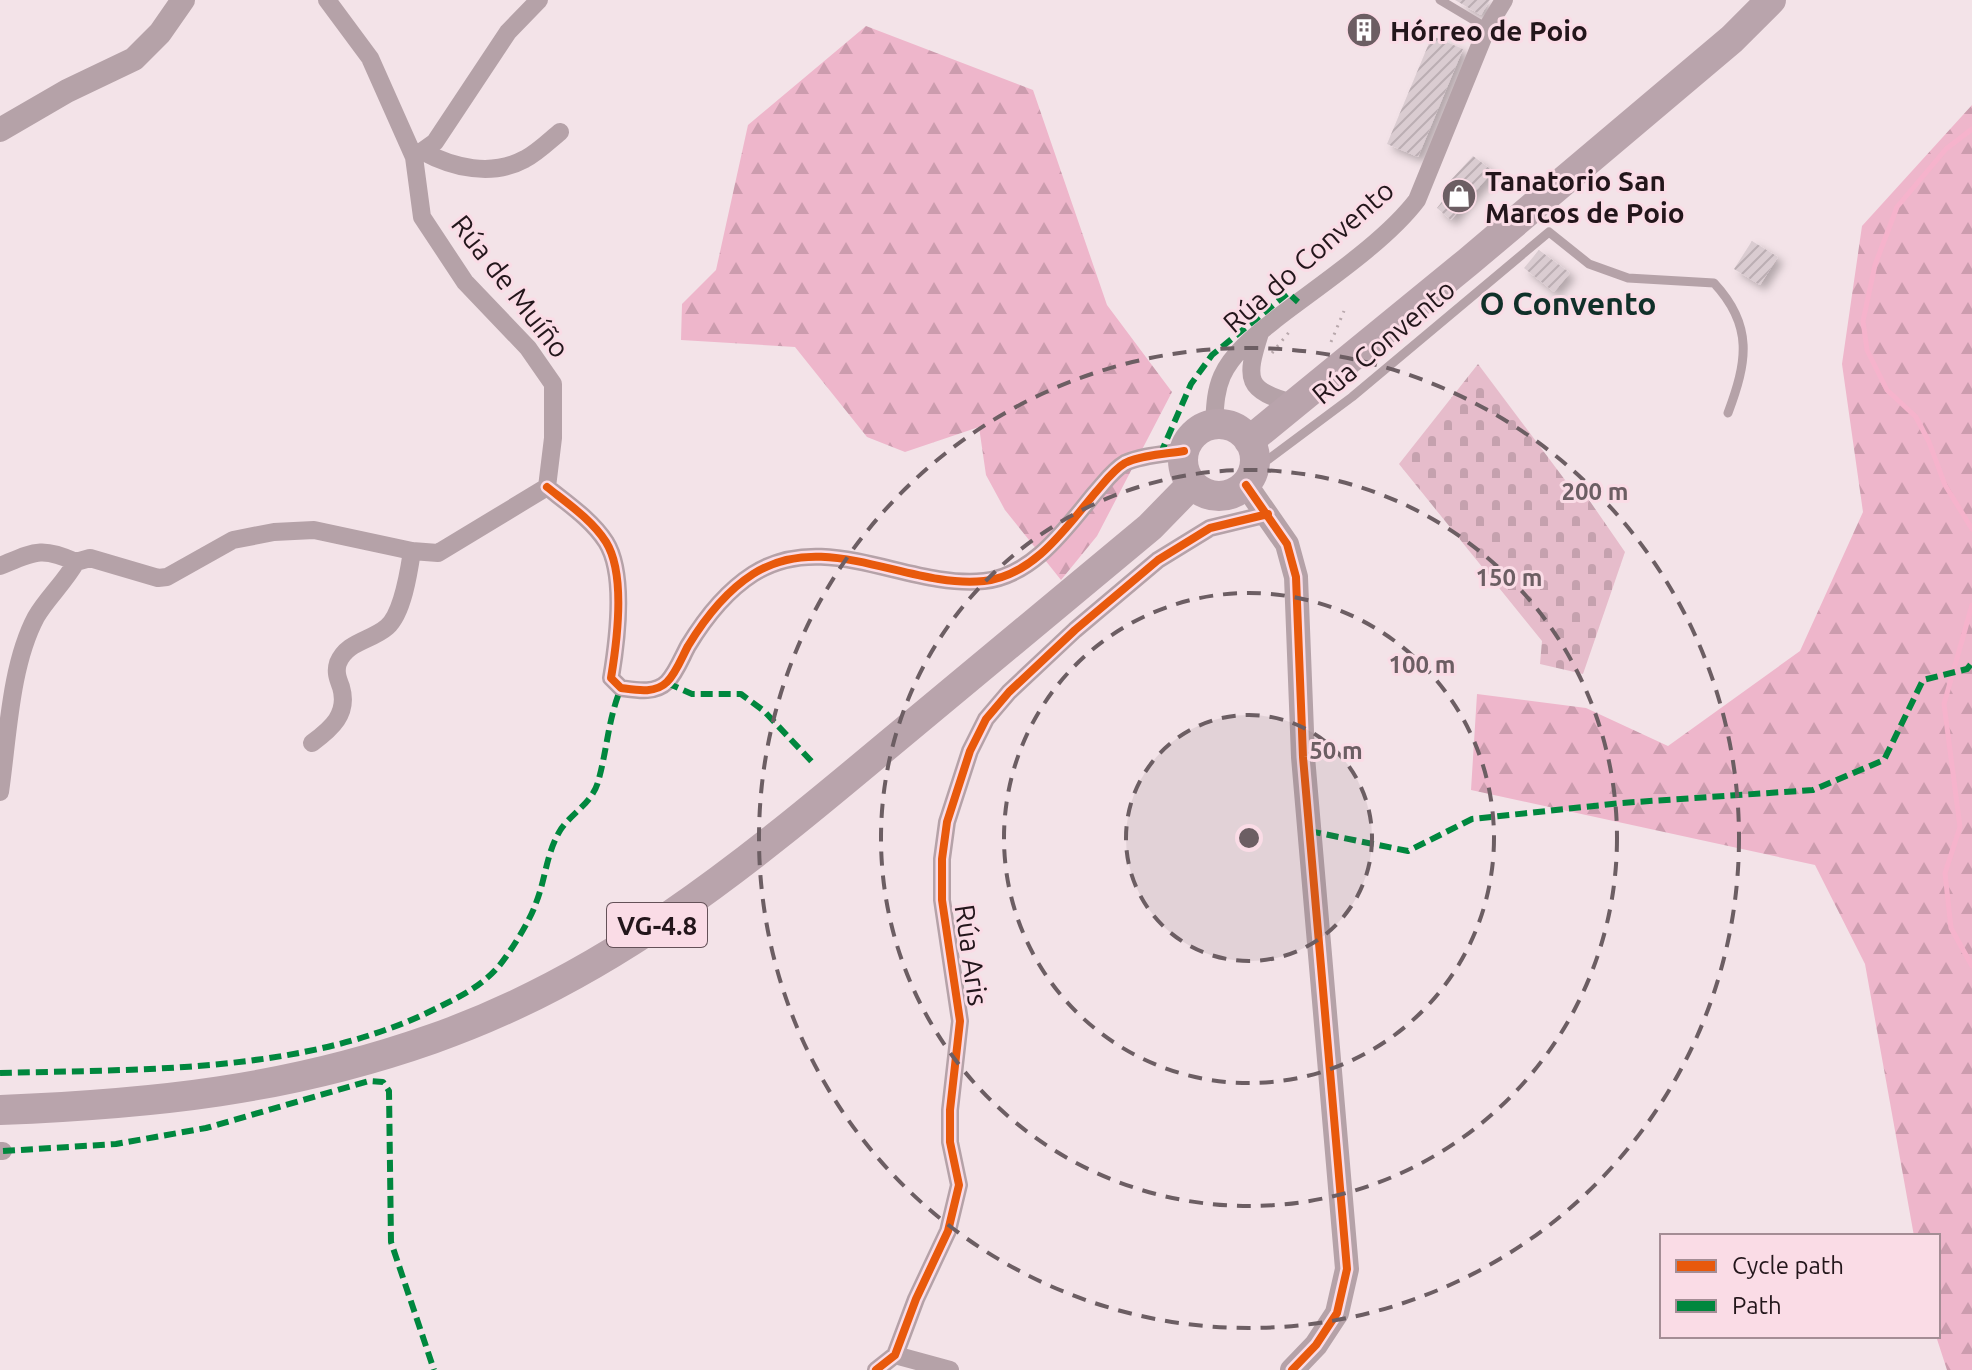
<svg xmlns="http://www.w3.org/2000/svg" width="1972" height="1370" font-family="Ubuntu,sans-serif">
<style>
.forest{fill:url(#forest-firs)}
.cemetery{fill:url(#cemetery-stones)}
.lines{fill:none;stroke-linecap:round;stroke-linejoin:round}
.stream{stroke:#f6b3cc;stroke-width:5}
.building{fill:url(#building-hatch);filter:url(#shadow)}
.path{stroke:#b8a8ac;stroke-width:3;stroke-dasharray:2 6;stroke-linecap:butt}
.service{stroke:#b5a2a8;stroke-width:9}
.minor{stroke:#b5a2a8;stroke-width:18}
.tertiary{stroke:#b5a2a8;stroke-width:24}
.trunk{stroke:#b9a4ac;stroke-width:30}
.quiet{stroke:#00873e;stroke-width:6;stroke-dasharray:12 6;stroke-linecap:butt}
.cycleway-casing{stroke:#fadce6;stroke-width:13}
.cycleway{stroke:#e8590c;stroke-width:8}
.ring{fill:none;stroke:#6c5e63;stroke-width:4;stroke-dasharray:14 10}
.labels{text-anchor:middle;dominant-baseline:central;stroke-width:6;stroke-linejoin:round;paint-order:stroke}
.shield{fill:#fadce6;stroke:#645158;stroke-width:2}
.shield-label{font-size:26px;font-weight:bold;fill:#23161b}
.poi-label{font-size:28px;font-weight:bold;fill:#23161b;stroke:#fadce6;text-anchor:start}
.street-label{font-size:28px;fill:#23161b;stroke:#fadce6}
.quarter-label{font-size:32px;font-weight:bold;fill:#103029;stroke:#fadce6}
.centre{fill:#6c5e63;stroke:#fadce6;stroke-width:4}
.ring-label{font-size:24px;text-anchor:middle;font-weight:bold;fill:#6c5e63;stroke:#fadce6;stroke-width:6;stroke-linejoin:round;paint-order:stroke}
</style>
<defs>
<pattern id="forest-firs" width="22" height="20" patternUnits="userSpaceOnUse" patternTransform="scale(2)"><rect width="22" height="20" fill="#eeb6cb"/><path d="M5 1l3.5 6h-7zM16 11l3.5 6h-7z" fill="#cc9cae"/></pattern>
<pattern id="cemetery-stones" width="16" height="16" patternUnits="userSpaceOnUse" patternTransform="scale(2)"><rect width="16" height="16" fill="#e6bccb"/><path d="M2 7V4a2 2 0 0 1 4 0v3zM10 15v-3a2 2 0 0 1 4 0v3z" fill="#c5a1ae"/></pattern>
<pattern id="building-hatch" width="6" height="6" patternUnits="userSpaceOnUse" patternTransform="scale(2)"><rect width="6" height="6" fill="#daccd1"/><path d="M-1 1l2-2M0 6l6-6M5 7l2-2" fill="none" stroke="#bbaeb3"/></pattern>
<filter id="shadow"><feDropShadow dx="5.5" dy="5.5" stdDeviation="4" flood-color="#0004"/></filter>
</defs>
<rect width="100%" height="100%" fill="#f3e3e8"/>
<path class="forest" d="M866 26 1033 90 1107 305 1172 392 1097 536 1061 580 1005 510 986 475 979 427 905 452 867 437 795 347 681 340 682 304 716 270 748 125Z
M1972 105V1370H1947L1936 1336H1938V1236H1914L1865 964 1815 865 1471 790 1477 694 1586 708 1668 746 1800 651 1863 512 1842 364 1862 226Z"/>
<path class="cemetery" d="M1478 364 1574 492 1587 497 1625 552 1583 674 1540 664 1542 641 1399 464Z"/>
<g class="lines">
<path class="stream" d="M1972 129 1946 149 1897 207 1875 265 1863 321 1867 350 1887 390 1916 417 1929 442 1945 485 1972 529
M1972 605 1944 704 1960 827 1945 873 1951 928 1972 966"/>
</g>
<path class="building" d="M1455 0H1490L1481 15Z
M1432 36 1463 49 1418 157 1387 144Z
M1473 156 1493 171 1451 220 1437 208 1456 184 1449 182Z
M1752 241 1778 257 1760 285 1734 269Z
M1539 250 1570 273 1554 292 1524 268Z"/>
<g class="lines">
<path class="path" d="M1331 342 1344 311
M1272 353 1290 331"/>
<path class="service" d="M1440 0 1487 28
M1254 470 1352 397 1549 232 1589 264 1628 278 1714 283C1754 326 1747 362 1728 413"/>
<path class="minor" d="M327 0 370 58 414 157 422 217 465 282 528 348 553 384V438L547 487
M422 151C453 168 492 177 525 159 537 153 549 141 560 132
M414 157 435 142 508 32 539 0
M1260 333C1245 380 1245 391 1296 404
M1214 425C1215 409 1215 392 1222 376 1233 351 1260 332 1281 315 1323 283 1386 241 1417 200L1487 28 1504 0
M547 487C567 503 592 520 606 542 626 574 617 642 611 678L621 688C636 690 655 694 667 682 676 673 682 657 688 646 705 618 725 592 753 574 825 528 908 589 984 581 1033 576 1066 528 1095 493 1104 483 1113 470 1125 463 1142 455 1166 454 1184 451
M0 566C34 552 41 546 76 562L90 558 158 578 167 577 233 540 274 532 314 530 412 551 438 553 547 487
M312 743C331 729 349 714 341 687 338 679 335 672 338 663 347 641 371 641 387 627 403 613 409 571 412 551
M0 792C8 737 10 666 36 617 47 598 65 582 76 562
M0 1151H3
M895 1355 950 1370
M876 1370 895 1355 916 1299 948 1231 959 1185 950 1142V1110L960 1021 942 900V859L947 822 970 751 986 719 1009 692 1075 630 1158 560 1210 528 1268 514"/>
<path class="tertiary" d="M0 130 67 91 134 59 160 33 183 0
M1246 485 1287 544 1296 577 1303 757 1347 1269 1337 1313 1316 1345 1292 1370"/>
<path class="trunk" d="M1183 460a36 36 0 1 1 72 0a36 36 0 1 1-72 0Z
M1249 441 1468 262 1732 39 1771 0
M0 1110C153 1104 287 1090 432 1039 607 978 743 866 883 749 972 675 1061 601 1150 527L1192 484"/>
<path class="quiet" d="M1160 455 1191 384 1212 355 1288 293 1298 302
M667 683 692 694H741L764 711 813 763
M1309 831 1408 851 1472 819 1621 803 1813 790 1884 760 1923 680 1967 669 1972 663
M0 1073C142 1069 304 1074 435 1009 459 997 481 987 499 966 511 951 530 921 536 903 546 878 546 853 561 829 572 813 592 803 598 782 607 751 608 719 621 688
M3 1151 116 1144 206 1128 369 1081 383 1082 389 1091 391 1242 434 1370"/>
<g class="cycleway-casing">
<path id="cycleway" d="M1246 485 1287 544 1296 577 1303 757 1347 1269 1337 1313 1316 1345 1292 1370
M547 487C567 503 592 520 606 542 626 574 617 642 611 678L621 688C636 690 655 694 667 682 676 673 682 657 688 646 705 618 725 592 753 574 825 528 908 589 984 581 1033 576 1066 528 1095 493 1104 483 1113 470 1125 463 1142 455 1166 454 1184 451
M876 1370 895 1355 916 1299 948 1231 959 1185 950 1142V1110L960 1021 942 900V859L947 822 970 751 986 719 1009 692 1075 630 1158 560 1210 528 1268 514"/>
</g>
<use href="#cycleway" class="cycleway"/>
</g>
<circle cx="1249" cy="838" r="123" fill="#6c5e63" fill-opacity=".12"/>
<g class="ring">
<circle cx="1249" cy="838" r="123"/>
<circle cx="1249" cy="838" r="245"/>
<circle cx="1249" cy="838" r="368"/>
<circle cx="1249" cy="838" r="490"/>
</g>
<defs>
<g id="building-disc" transform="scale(1.8)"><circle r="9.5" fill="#6c5e63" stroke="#fadce6"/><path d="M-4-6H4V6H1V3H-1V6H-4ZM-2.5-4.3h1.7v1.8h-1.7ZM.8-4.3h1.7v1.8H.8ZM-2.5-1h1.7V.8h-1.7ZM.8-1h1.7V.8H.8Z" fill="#fff"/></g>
<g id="shop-disc" transform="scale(1.8)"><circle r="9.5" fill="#6c5e63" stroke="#fadce6"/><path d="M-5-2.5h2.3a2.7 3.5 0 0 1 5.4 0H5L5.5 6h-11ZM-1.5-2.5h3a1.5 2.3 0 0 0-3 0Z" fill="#fff"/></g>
</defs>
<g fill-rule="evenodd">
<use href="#building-disc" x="1364" y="30"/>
<use href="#shop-disc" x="1459" y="196"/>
</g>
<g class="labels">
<rect class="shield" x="607" y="903" width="100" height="44" rx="6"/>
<g class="shield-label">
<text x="657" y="925">VG-4.8</text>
</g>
<g class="poi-label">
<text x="1390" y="30">Hórreo de Poio</text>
<text x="1485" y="180">Tanatorio San<tspan x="1485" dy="32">Marcos de Poio</tspan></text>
</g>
<g class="street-label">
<text transform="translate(1308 256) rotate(-41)">Rúa do Convento</text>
<text transform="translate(511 286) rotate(52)">Rúa de Muíño</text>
<text transform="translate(1383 341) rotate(-40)">Rúa Convento</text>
<text transform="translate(972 955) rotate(82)">Rúa Aris</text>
</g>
<g class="quarter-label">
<text x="1568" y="303">O Convento</text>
</g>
</g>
<circle cx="1249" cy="838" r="12" class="centre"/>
<g class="ring-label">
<text x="1595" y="500">200 m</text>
<text x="1509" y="586">150 m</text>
<text x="1422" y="673">100 m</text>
<text x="1336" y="759">50 m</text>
</g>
<rect x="1660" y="1234" width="280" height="104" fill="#fadce6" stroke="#a48d95" stroke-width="2"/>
<rect x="1676" y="1260" width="40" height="12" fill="#e8590c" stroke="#a48d95" stroke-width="2"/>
<text x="1732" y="1274" font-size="24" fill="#23161b">Cycle path</text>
<rect x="1676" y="1300" width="40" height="12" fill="#00873e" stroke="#a48d95" stroke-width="2"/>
<text x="1732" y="1314" font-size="24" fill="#23161b">Path</text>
</svg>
